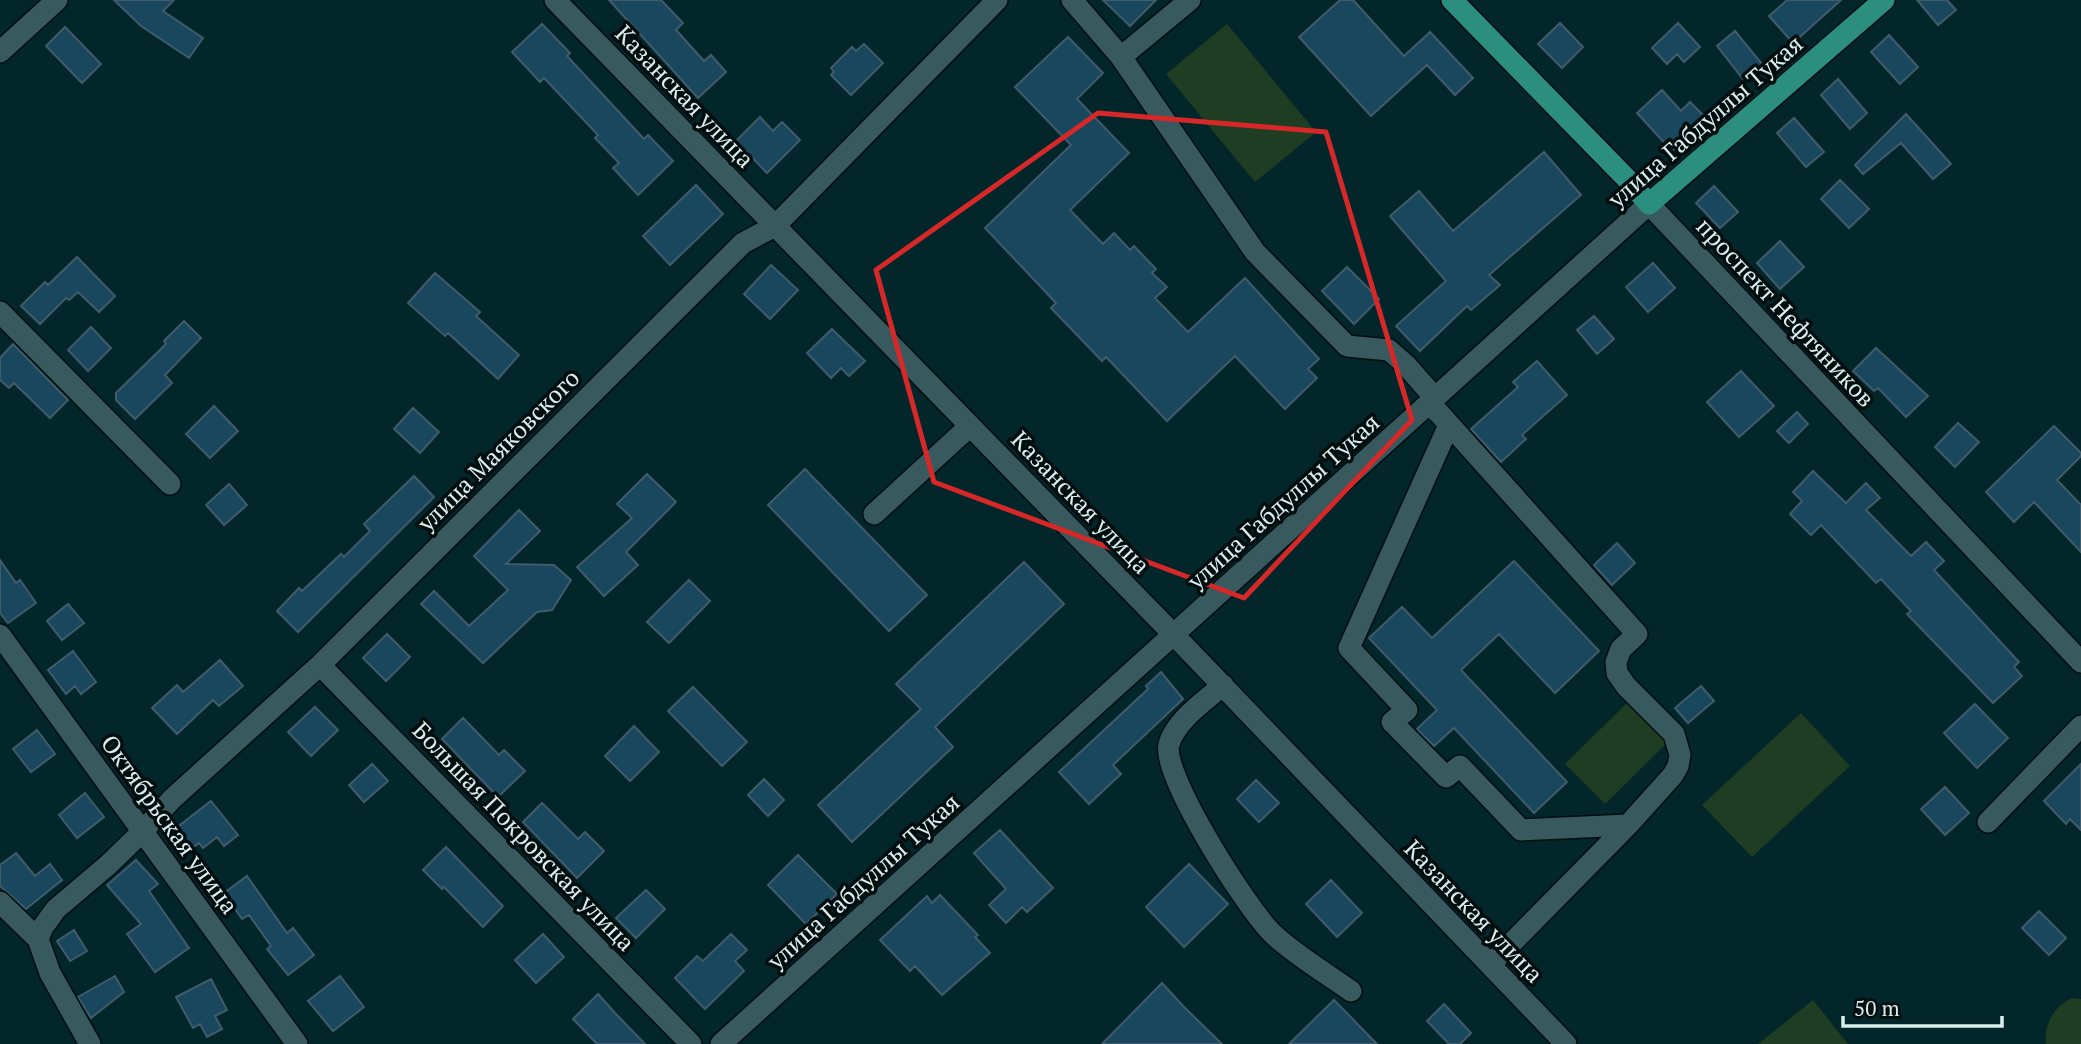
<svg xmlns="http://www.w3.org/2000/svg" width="2081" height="1044" font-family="'PT Serif',serif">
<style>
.green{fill:#1f3d22}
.building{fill:#18475e;stroke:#425b6a;stroke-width:2}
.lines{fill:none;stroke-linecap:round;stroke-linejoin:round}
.minor-casing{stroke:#000e11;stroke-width:24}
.major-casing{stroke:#000e11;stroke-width:24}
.minor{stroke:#38595d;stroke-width:21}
.major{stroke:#2b8e7f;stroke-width:21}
.marked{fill:none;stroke:#d62828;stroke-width:5;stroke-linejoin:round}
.labels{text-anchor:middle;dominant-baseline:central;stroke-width:7;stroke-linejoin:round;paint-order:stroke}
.street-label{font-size:24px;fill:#daedee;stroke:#020d0e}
</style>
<rect width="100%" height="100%" fill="#03262a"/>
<path class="green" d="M1227 24 1316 132 1255 182 1166 74Z
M1628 702 1668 742 1605 804 1565 764Z
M1801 713 1850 766 1752 857 1702 805Z
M2072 998 2081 999V1044H2046C2044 1024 2053 1007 2072 998Z
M1813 1000 1848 1044H1758Z"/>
<path class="building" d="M114 0H174L163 11 203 38 189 58 141 26Z
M609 0H661L683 23 676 30 704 61 711 55 726 72 698 98Z
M1103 0H1156L1130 26Z
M1340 0H1353L1404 56 1430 32 1473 78 1455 95 1427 65 1371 116 1299 37Z
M1787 0H1841L1793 43 1769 16Z
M1917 0H1947L1956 10 1938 25Z
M1560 23 1583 47 1562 68 1538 44Z
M1678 23 1700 47 1684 62 1677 54 1667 64 1652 48Z
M542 24 570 53 567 56 644 139 648 135 673 161 638 195 613 168 619 163 595 138 598 135 544 78 540 82 512 52Z
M65 27 101 64 82 83 46 46Z
M1735 31 1762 64 1743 79 1717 46Z
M1889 35 1918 67 1900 84 1871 52Z
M1068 37 1103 73 1077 99 1129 153 1070 210 1103 244 1114 233 1130 250 1134 246 1156 269 1152 273 1167 287 1155 298 1188 332 1245 278 1319 359 1308 369 1317 378 1285 409 1235 356 1167 421 1106 357 1102 361 1051 308 1056 303 985 228 1071 145 1015 87Z
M864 44 883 63 851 95 831 75 834 72 831 68 852 47 856 51Z
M1838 79 1867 113 1850 129 1821 95Z
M1662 90 1681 111 1690 102 1707 119 1672 151 1637 113Z
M1906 114 1951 164 1933 179 1901 143 1863 174 1855 165Z
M760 117 773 131 782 122 800 140 767 173 736 141Z
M1794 118 1824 152 1806 167 1777 133Z
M1544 152 1581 195 1489 275 1500 285 1471 310 1467 306 1420 351 1396 326 1446 281 1390 216 1419 191 1453 231Z
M1840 180 1869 209 1849 228 1821 199Z
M696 185 723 214 670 265 643 236Z
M1714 186 1738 212 1720 228 1696 203Z
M1780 241 1804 267 1780 289 1757 263Z
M77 257 115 296 99 312 78 292 69 300 66 298 40 324 21 306 45 282 48 285Z
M1653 263 1675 288 1648 312 1626 287Z
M771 265 798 290 770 319 744 294Z
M1347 267 1379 299 1354 324 1322 291Z
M435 273 480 312 476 316 519 355 498 379 448 333 445 336 408 303Z
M1594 316 1614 339 1597 354 1577 330Z
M184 321 201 338 165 375 172 383 135 419 116 400V393L166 344 164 341Z
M91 327 111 348 88 371 68 350Z
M832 329 865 361 849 376 841 368 831 378 807 353Z
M13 344 68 400 50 418 14 383 9 388 0 380V358Z
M1876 348 1928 396 1906 417 1878 388 1874 391 1853 371Z
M1537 361 1567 395 1522 435 1526 439 1501 462 1471 429 1518 387 1513 382Z
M1741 371 1774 406 1739 437 1707 402Z
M214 406 238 431 210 458 186 434Z
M413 408 439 432 420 453 394 429Z
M1797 412 1808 424 1789 443 1777 431Z
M1958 423 1979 442 1955 467 1935 447Z
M2054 426 2081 453V456L2057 480 2081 505V552L2034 502 2014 522 1986 492Z
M805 469 927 595 889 631 768 505Z
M1813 471 1846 503 1866 483 1880 498 1866 510 1911 556 1926 542 1944 561 1934 570 2019 662 2014 667 2022 676 1993 703 1907 614 1911 611 1881 579 1876 583 1821 525 1811 535 1790 514 1802 501 1793 492Z
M647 474 676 502 626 552 638 565 604 596 577 567 632 518 617 504Z
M414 476 434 497 298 632 277 611 299 588 302 591 341 554 344 557 370 531 364 524Z
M229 484 247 505 224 525 206 505Z
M519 510 540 531 506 564 554 565 571 580 552 610 537 612 483 663 421 604 434 591 469 626 508 590 474 556Z
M1617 543 1635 563 1612 585 1594 565Z
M0 560 16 583 20 580 36 603 8 623 0 613Z
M1514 561 1599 651 1555 693 1499 634 1461 670 1567 782 1534 813 1454 728 1434 746 1417 729 1437 710 1369 638 1402 607 1432 638Z
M1024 562 1064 604 935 727 953 747 852 842 818 805 921 709 896 684Z
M689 580 710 601 669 643 647 622Z
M68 604 84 623 62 640 47 621Z
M387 634 410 657 386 681 363 658Z
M73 651 96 682 81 694 75 686 66 694 48 670Z
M220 660 243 686 219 706 213 700 177 734 152 708 177 685 183 692Z
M1161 672 1183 699 1113 765 1121 774 1089 804 1059 772 1148 689 1146 686Z
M1701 686 1714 701 1688 723 1675 708Z
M693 687 747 742 722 766 668 711Z
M1975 704 2008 738 1977 768 1944 733Z
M315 707 338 730 311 756 288 732Z
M463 718 499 755 504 750 525 771 498 797 442 739Z
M634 726 659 752 630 781 605 756Z
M37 730 55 754 31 772 13 749Z
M372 764 388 781 364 802 349 785Z
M2081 764V830L2070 819 2066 824 2044 801Z
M764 779 784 800 768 816 748 795Z
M1256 780 1279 803 1259 822 1237 799Z
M1945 787 1969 813 1945 835 1921 809Z
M85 793 104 817 77 838 59 815Z
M211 801 238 835 224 846 217 837 203 848 199 843 187 852 171 832Z
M542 803 578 839 585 832 604 851 577 878 523 822Z
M1000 830 1053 888 1027 912 1022 907 1006 923 989 905 1006 889 974 853Z
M446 847 503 906 483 927 444 887 442 889 423 870Z
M16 853 35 876 50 864 62 880 26 909 0 886V865Z
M798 855 837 894 806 924 768 885Z
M136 860 158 884 149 891 189 948 155 972 127 934 141 924 107 885Z
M1189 864 1228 904 1184 947 1146 907Z
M247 876 287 933 293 928 314 955 288 975 267 949 271 946 249 915 242 919 224 893Z
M1331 880 1362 913 1337 937 1306 904Z
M646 890 665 909 636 938 616 918Z
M940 895 978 935 975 937 990 953 942 995 915 966 910 971 880 940 927 896 932 903Z
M2039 911 2066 938 2049 955 2022 928Z
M74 930 87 951 70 961 57 941Z
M543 934 564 957 536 983 515 960Z
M731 934 747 950 735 961 744 971 705 1009 675 978 697 956 703 961Z
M115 976 124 992 91 1018 78 997Z
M340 976 364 1007 333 1031 308 1001Z
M211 979 227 1010 215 1016 222 1029 207 1037 200 1024 193 1028 176 997Z
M1162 983 1184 1007 1222 1044H1102Z
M598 994 615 1013 645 1044H597L573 1019Z
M1334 1000 1377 1044H1289Z
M1444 1004 1471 1033 1460 1044H1449L1427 1021Z"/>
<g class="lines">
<g class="minor-casing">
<path id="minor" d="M555 0 1174 635 1566 1044
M1072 0 1121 57 1255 252 1347 346 1389 350 1406 365 1435 398
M0 52 57 0
M1121 57 1190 0
M0 312 170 484
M1428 404 1439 413 1637 634 1621 649 1616 662 1617 673 1626 686 1674 734 1680 755 1678 766 1673 775 1628 825 1490 965
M1449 425 1349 648 1407 710 1392 722 1446 777 1460 766 1521 830 1628 825
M874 514 970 426
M0 635 297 1044
M320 665 691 1044
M1223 685C1205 701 1176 720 1169 744 1160 773 1249 912 1273 934 1294 954 1327 974 1351 991
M1988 822 2081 726
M0 902 38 939 50 973 90 1044
M38 939 43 927 56 909 108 865 142 832 172 799 320 665 743 243 775 226 997 0
M721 1044 1649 204 2081 662"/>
</g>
<g class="major-casing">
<path id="major" d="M1452 0 1628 180 1649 204 1884 0"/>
</g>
<use href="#minor" class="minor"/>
<use href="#major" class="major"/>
</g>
<path class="marked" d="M1098 113 1326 132 1412 420 1244 598 934 482 876 270Z"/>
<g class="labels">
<g class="street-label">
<text transform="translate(685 96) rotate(46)">Казанская улица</text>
<text transform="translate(1705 121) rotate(-41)">улица Габдуллы Тукая</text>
<text transform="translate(1786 312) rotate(47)">проспект Нефтяников</text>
<text transform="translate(498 450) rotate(-45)">улица Маяковского</text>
<text transform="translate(1283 501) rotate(-42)">улица Габдуллы Тукая</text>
<text transform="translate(1081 502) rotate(46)">Казанская улица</text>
<text transform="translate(170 824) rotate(54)">Октябрьская улица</text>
<text transform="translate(524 836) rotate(46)">Большая Покровская улица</text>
<text transform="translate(863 881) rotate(-42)">улица Габдуллы Тукая</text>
<text transform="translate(1474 911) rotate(46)">Казанская улица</text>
</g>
</g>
<path d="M1843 1016v10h159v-10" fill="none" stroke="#daedee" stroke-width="3.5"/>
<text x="1854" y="1016" font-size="21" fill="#daedee" stroke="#020d0e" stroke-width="5" paint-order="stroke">50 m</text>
</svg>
